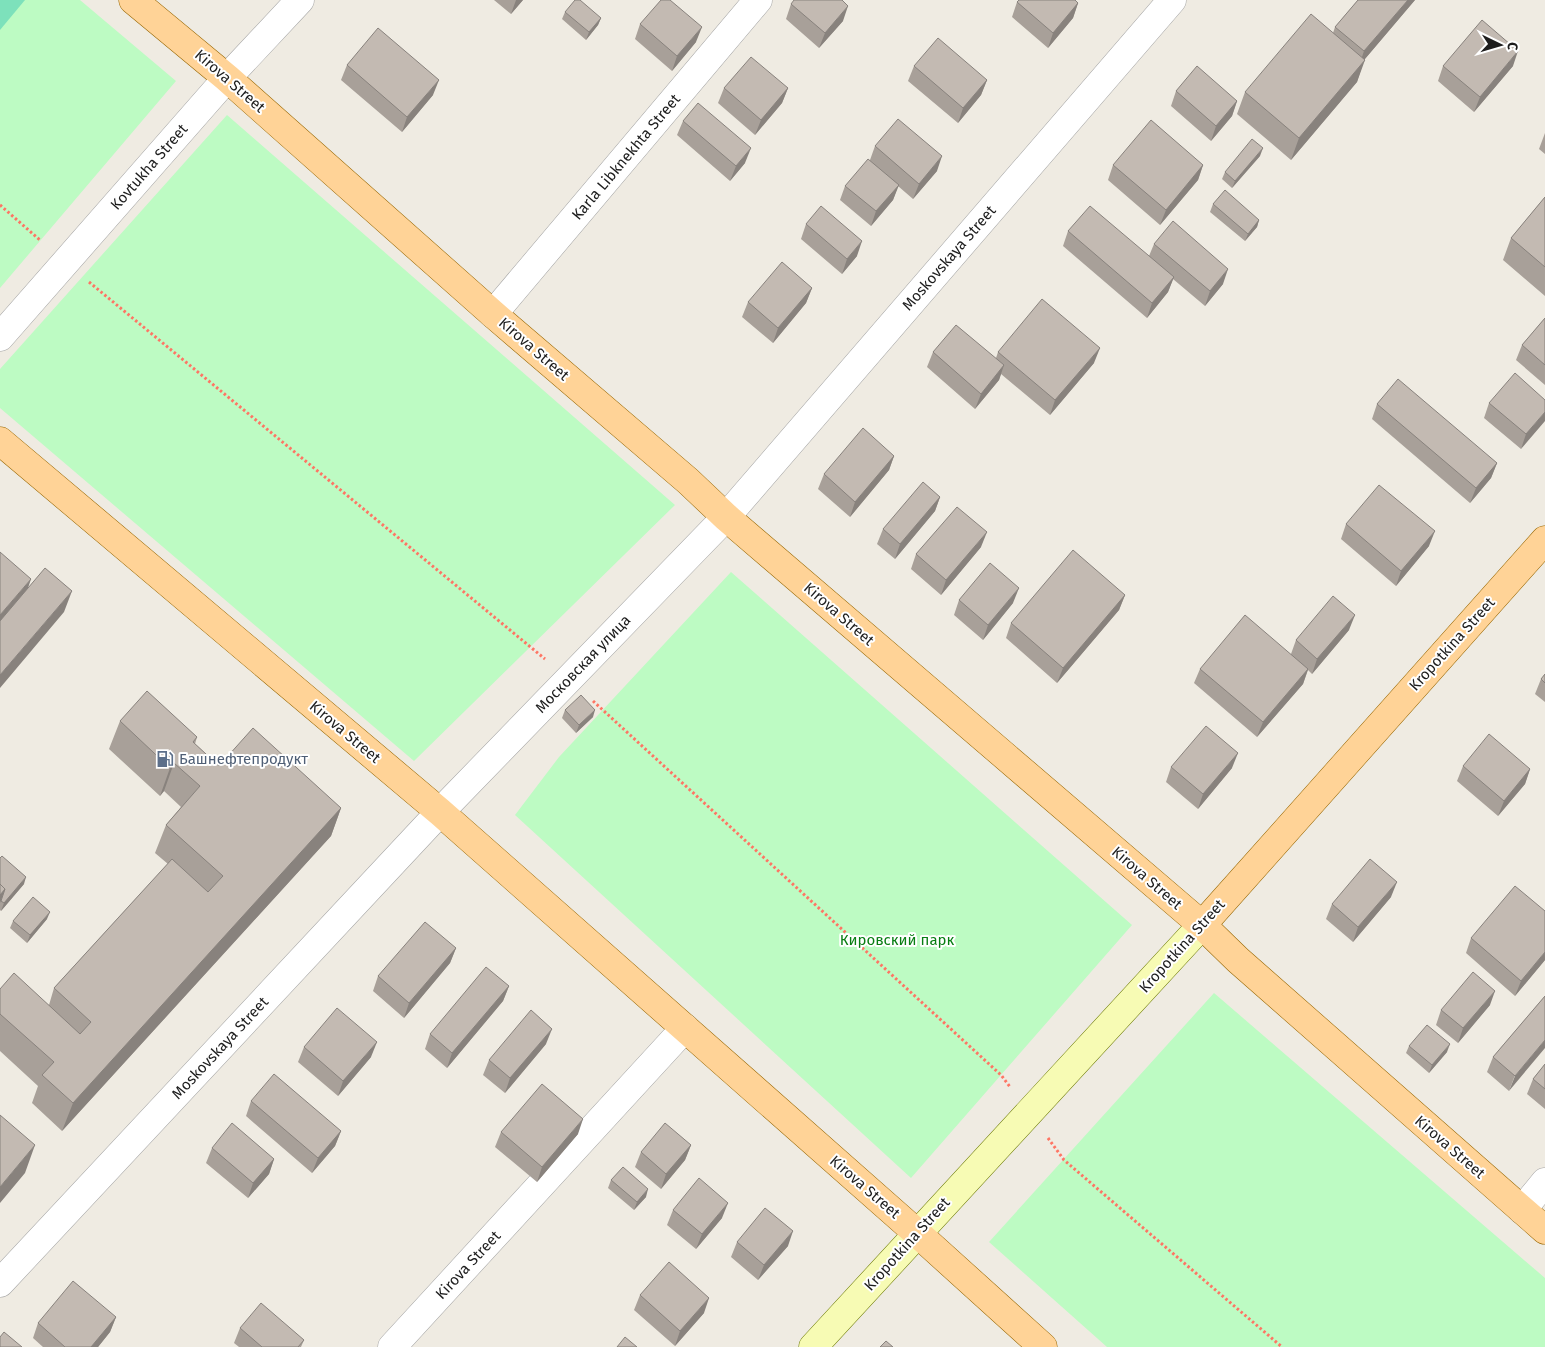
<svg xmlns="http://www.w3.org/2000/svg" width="1545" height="1347" font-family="'Fira Sans',sans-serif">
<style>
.park{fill:#bdfbc3}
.pitch{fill:#7de1bb}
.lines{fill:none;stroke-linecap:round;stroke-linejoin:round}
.minor-casing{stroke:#a4a4a4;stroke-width:29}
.secondary-casing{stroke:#697701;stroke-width:29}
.primary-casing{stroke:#966600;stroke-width:29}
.path{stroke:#fe7564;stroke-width:3;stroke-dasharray:2.5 2.5;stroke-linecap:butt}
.minor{stroke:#fff;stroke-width:28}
.secondary{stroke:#f7fbb4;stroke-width:28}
.primary{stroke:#ffd397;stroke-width:28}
.wall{fill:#a8a099}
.shaded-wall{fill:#88827d}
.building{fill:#c3bab2;stroke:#88827d}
.labels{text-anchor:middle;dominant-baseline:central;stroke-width:4;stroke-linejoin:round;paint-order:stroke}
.street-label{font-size:15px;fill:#1d1d1d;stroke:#fff}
.service-label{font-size:15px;fill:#4e5e75;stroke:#fff;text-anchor:start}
.park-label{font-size:15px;fill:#087e13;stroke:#fff}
</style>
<rect width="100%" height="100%" fill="#efebe2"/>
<path class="park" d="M0 0H80L176 81 0 288Z
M227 115 675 505 414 761 0 408V369Z
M731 572 1132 925 911 1178 515 815 559 757Z
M1214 993 1545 1278V1347H1107L989 1242Z"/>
<path class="pitch" d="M0 0H25L0 30Z"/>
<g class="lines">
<g class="minor-casing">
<path id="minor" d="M493 314 758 0
M0 337 227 78 300 0
M1522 1210 1545 1182
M0 1283 440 812 726 517 1172 0
M392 1347 685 1028"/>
</g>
<g class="secondary-casing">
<path id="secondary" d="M813 1347 1202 925"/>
</g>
<g class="primary-casing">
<path id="primary" d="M133 0 227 78 493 314 688 481 726 517 1202 925 1238 960 1545 1230
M0 441 440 812 917 1233 1043 1347
M1202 925 1545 540"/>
</g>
<path class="path" d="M0 205 41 241
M89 282 545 659
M593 701 1001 1075 1010 1087
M1048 1138 1064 1160 1282 1347"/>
<use href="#minor" class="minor"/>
<use href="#secondary" class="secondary"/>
<use href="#primary" class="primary"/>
</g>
<path class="wall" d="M494 0H523L511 14Z
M1358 0H1415L1364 60 1357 82 1291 160 1237 114 1245 92 1333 33 1335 27Z
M1017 2 1078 3 1073 18 1048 48 1012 17Z
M791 4 843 21 819 48 786 19Z
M565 12 601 18 598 25 586 40 562 19Z
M640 24 696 42 672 71 635 39Z
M347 65 433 95 402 132 341 80Z
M914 66 987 80 981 95 958 123 908 81Z
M1443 66H1513L1474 112 1438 81Z
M724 88H788L782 103 755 135 718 103Z
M1176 91 1237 101 1232 116 1211 141 1171 106Z
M683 121 745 163 730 181 677 135Z
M1545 133V154L1539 149Z
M875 146 937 171 913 199 898 186 893 200 871 226 840 200 845 186 870 160Z
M1260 156 1232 188 1222 179 1225 172Z
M1113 165H1203L1198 180 1160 225 1108 180Z
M1545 197V296L1503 260 1511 238Z
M1213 204 1259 220 1257 227 1245 241 1210 212Z
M806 224 857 256 842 274 801 239Z
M1068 231 1149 256 1154 244 1223 284 1205 306 1173 279 1168 292 1147 318 1063 246Z
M812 288 806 303 773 343 742 317 748 302Z
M1545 318V385L1516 360 1522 345Z
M933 352 996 358 998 352 1094 363 1050 415 1001 374 999 380 975 409 927 367Z
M1545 400 1521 449 1484 418 1489 403Z
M1377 404 1497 463 1491 478 1470 503 1372 419Z
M894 456 889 470 850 517 818 489 824 474Z
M940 497 935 511 895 559 877 544 883 529Z
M1346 524 1429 546 1396 586 1341 539Z
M981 547 941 595 911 569 916 554Z
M1125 595 1119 610 1057 683 1006 638 1011 623Z
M959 600 1013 603 983 640 954 615Z
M1349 630 1312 674 1308 670 1303 684 1257 737 1194 683 1200 669 1291 654 1296 640Z
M1545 674V702L1535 694 1541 679Z
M565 710 593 717 576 733 562 718Z
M120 721 197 737 195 744 219 766 341 808 331 836 62 1131 32 1103 38 1086 0 1051V989L49 1005 54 988 168 864 155 853 166 825 181 807 164 791 160 796 109 749Z
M1463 766 1530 769 1525 784 1498 816 1457 781Z
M1171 767 1232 768 1198 809 1166 782Z
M0 858 24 884 1 911 0 910Z
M1391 897 1353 942 1326 919 1332 904Z
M47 919 27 943 10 928 13 921Z
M1471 938 1545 960 1515 996 1466 953Z
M456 948 450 963 404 1018 373 991 378 976Z
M509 986 503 1001 447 1068 425 1049 430 1034Z
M1545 996 1509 1091 1487 1072 1493 1057Z
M1490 1005 1458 1043 1436 1025 1441 1010Z
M546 1044 505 1093 483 1075 489 1060Z
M1409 1046 1447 1052 1429 1073 1406 1053Z
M304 1047 371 1057 338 1096 298 1062Z
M1545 1064V1109L1527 1094 1533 1079Z
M251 1101 341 1131 335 1146 312 1173 246 1116Z
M501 1132 578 1134 537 1182 495 1147Z
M691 1145 685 1160 661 1189 635 1167 641 1152Z
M212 1148 274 1159 269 1174 248 1198 206 1163Z
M611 1180 646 1197 634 1210 608 1188Z
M673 1210 722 1218 696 1249 667 1225Z
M737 1242 788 1246 758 1280 731 1257Z
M640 1295 704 1313 675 1346 634 1310Z
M116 1317 110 1332 98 1347H43L33 1338 38 1323Z
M240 1328 304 1340 301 1347H239L234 1343Z"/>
<path class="shaded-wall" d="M516 0H523L511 14Z
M1408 0H1415L1359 66 1364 51Z
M1078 3 1073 18 1048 48 1053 33Z
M848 6 843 21 819 48 825 33Z
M601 18 598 25 586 40 589 32Z
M702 27 696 42 672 71 677 56Z
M1518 51 1513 66 1474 112 1480 97Z
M1365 60 1357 82 1291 160 1299 138Z
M439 80 433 95 402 132 407 117Z
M987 80 981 95 958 123 963 108Z
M788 88 782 103 755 135 761 120Z
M1237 101 1232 116 1211 141 1216 126Z
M751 148 745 163 730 181 736 166Z
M1263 148 1260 156 1232 188 1235 181Z
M942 156 937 171 913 199 919 184Z
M1203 165 1198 180 1160 225 1166 210Z
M899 185 893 200 871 226 876 211Z
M1259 220 1257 227 1245 241 1248 234Z
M862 241 857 256 842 274 847 259Z
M1228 269 1223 284 1205 306 1210 291Z
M1174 277 1168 292 1147 318 1152 303Z
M812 288 806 303 773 343 778 328Z
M1100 348 1094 363 1050 415 1055 400Z
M1004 365 999 380 975 409 981 394Z
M1545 412V421L1521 449 1526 434Z
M894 456 889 470 850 517 855 502Z
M1497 463 1491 478 1470 503 1476 488Z
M940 497 935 511 895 559 900 544Z
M1435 531 1429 546 1396 586 1401 571Z
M987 532 981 547 941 595 946 580Z
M31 579 26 594 0 624V615Z
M1019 588 1013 603 983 640 988 625Z
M72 591 64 612 0 688V675Z
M1125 595 1119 610 1057 683 1063 668Z
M1355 615 1349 630 1312 674 1317 659Z
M1308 669 1303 684 1257 737 1263 722Z
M595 710 593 717 576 733 579 725Z
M1238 753 1232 768 1198 809 1203 794Z
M174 763 164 791 160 796 170 768Z
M1530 769 1525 784 1498 816 1504 801Z
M341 808 331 836 62 1131 73 1103Z
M26 877 24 884 1 911 4 903Z
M1397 882 1391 897 1353 942 1358 927Z
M5 889 0 903V895Z
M50 912 47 919 27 943 30 935Z
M456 948 450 963 404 1018 409 1003Z
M1545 952V960L1515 996 1521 981Z
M509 986 503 1001 447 1068 452 1053Z
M1495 991 1490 1005 1458 1043 1463 1028Z
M552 1029 546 1044 505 1093 510 1078Z
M1545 1040V1048L1509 1091 1515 1076Z
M377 1042 371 1057 338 1096 343 1081Z
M1450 1044 1447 1052 1429 1073 1432 1065Z
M583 1119 578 1134 537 1182 542 1167Z
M341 1131 335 1146 312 1173 318 1158Z
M35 1145 25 1173 0 1203V1187Z
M691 1145 685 1160 661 1189 666 1174Z
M274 1159 269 1174 248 1198 253 1183Z
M648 1189 646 1197 634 1210 637 1202Z
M728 1203 722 1218 696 1249 702 1234Z
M793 1231 788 1246 758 1280 764 1265Z
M709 1298 704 1313 675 1346 680 1331Z
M116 1317 110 1332 98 1347H91Z"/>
<path class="building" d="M575 0H580L601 18 589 32 565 12Z
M661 0H670L702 27 677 56 640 24Z
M794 0H842L848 6 825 33 791 4Z
M1019 0H1075L1078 3 1053 33 1017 2Z
M1358 0H1408L1364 51 1335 27Z
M1311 14 1365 60 1299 138 1245 92Z
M1482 20 1518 51 1480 97 1443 66Z
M378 28 439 80 407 117 347 65Z
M938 38 987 80 963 108 914 66Z
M751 57 788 88 761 120 724 88Z
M1197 66 1237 101 1216 126 1176 91Z
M698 103 751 148 736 166 683 121Z
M898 119 942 156 919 184 875 146Z
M1151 120 1203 165 1166 210 1113 165Z
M1252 139 1263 148 1235 181 1225 172Z
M868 159 899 185 876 211 845 186Z
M1225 190 1259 220 1248 234 1213 204Z
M1545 197V267L1511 238Z
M821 206 862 241 847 259 806 224Z
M1090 206 1174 277 1152 303 1068 231Z
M1173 221 1228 269 1210 291 1154 244Z
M782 262 812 288 778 328 748 302Z
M1042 299 1100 348 1055 400 998 352Z
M1545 318V365L1522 345Z
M956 325 1004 365 981 394 933 352Z
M1515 373 1545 400V412L1526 434 1489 403Z
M1398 379 1497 463 1476 488 1377 404Z
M863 428 894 456 855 502 824 474Z
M923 482 940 497 900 544 883 529Z
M1379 485 1435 531 1401 571 1346 524Z
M957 507 987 532 946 580 916 554Z
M1073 550 1125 595 1063 668 1011 623Z
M0 552 31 579 0 615Z
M990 563 1019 588 988 625 959 600Z
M45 568 72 591 0 675V621Z
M1333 596 1355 615 1317 659 1296 640Z
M1245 615 1308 669 1263 722 1200 669Z
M1545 674V683L1541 679Z
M147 691 197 737 193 742 219 766 253 728 341 808 73 1103 42 1075 54 1062 0 1014V989L14 973 80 1034 91 1022 54 988 172 859 208 892 223 876 166 825 200 786 174 763 170 768 120 721Z
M581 695 595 710 579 725 565 710Z
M1206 726 1238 753 1203 794 1171 767Z
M1489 734 1530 769 1504 801 1463 766Z
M2 856 26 877 4 903 1 901 5 889 0 884V858Z
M1370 859 1397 882 1358 927 1332 904Z
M0 884 5 889 0 895Z
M1515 886 1545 911V952L1521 981 1471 938Z
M33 897 50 912 30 935 13 921Z
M425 922 456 948 409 1003 378 976Z
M486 967 509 986 452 1053 430 1034Z
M1473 972 1495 991 1463 1028 1441 1010Z
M1545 996V1040L1515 1076 1493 1057Z
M337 1008 377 1042 343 1081 304 1047Z
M531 1010 552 1029 510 1078 489 1060Z
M1427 1025 1450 1044 1432 1065 1409 1046Z
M1545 1064V1089L1533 1079Z
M274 1074 341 1131 318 1158 251 1101Z
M542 1084 583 1119 542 1167 501 1132Z
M0 1115 35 1145 0 1187Z
M232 1123 274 1159 253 1183 212 1148Z
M665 1123 691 1145 666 1174 641 1152Z
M623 1167 648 1189 637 1202 611 1180Z
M699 1178 728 1203 702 1234 673 1210Z
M765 1208 793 1231 764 1265 737 1242Z
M669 1262 709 1298 680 1331 640 1295Z
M73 1281 116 1317 91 1347H65L38 1323Z
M261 1303 304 1340 298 1347H262L240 1328Z
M4 1332 22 1347H0V1337Z
M625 1337 637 1347H617Z
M886 1341 893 1347H880Z"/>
<defs>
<g id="fuel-bare" transform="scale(1.35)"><path d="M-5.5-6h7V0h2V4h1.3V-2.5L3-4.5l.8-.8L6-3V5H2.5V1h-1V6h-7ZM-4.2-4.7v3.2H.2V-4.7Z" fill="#5c6f8a" stroke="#fff" stroke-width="2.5" paint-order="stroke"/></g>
</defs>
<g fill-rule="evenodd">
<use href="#fuel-bare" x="165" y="759"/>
</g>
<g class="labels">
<g class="street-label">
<text transform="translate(230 81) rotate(41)">Kirova Street</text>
<text transform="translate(626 157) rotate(-50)">Karla Libknekhta Street</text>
<text transform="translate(149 167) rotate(-49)">Kovtukha Street</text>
<text transform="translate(949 258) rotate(-49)">Moskovskaya Street</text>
<text transform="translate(534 349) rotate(41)">Kirova Street</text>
<text transform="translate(839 614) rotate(41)">Kirova Street</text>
<text transform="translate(1452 644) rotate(-48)">Kropotkina Street</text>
<text transform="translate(583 664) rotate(-46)">Московская улица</text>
<text transform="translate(345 732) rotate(40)">Kirova Street</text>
<text transform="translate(1147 878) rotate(41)">Kirova Street</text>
<text transform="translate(1182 946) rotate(-48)">Kropotkina Street</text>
<text transform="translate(220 1048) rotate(-47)">Moskovskaya Street</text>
<text transform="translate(1450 1147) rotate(41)">Kirova Street</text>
<text transform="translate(865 1187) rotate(41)">Kirova Street</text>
<text transform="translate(907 1244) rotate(-48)">Kropotkina Street</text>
<text transform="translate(468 1265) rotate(-47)">Kirova Street</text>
</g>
<g class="service-label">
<text x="179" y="759">Башнефтепродукт</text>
</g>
<g class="park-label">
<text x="897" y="940">Кировский парк</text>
</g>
</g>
<g transform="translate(1500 45) rotate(95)" stroke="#ffffff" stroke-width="4" paint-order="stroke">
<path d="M0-4L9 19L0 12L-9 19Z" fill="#1d1d1d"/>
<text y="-8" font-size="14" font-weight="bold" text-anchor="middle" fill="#1d1d1d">С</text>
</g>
</svg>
